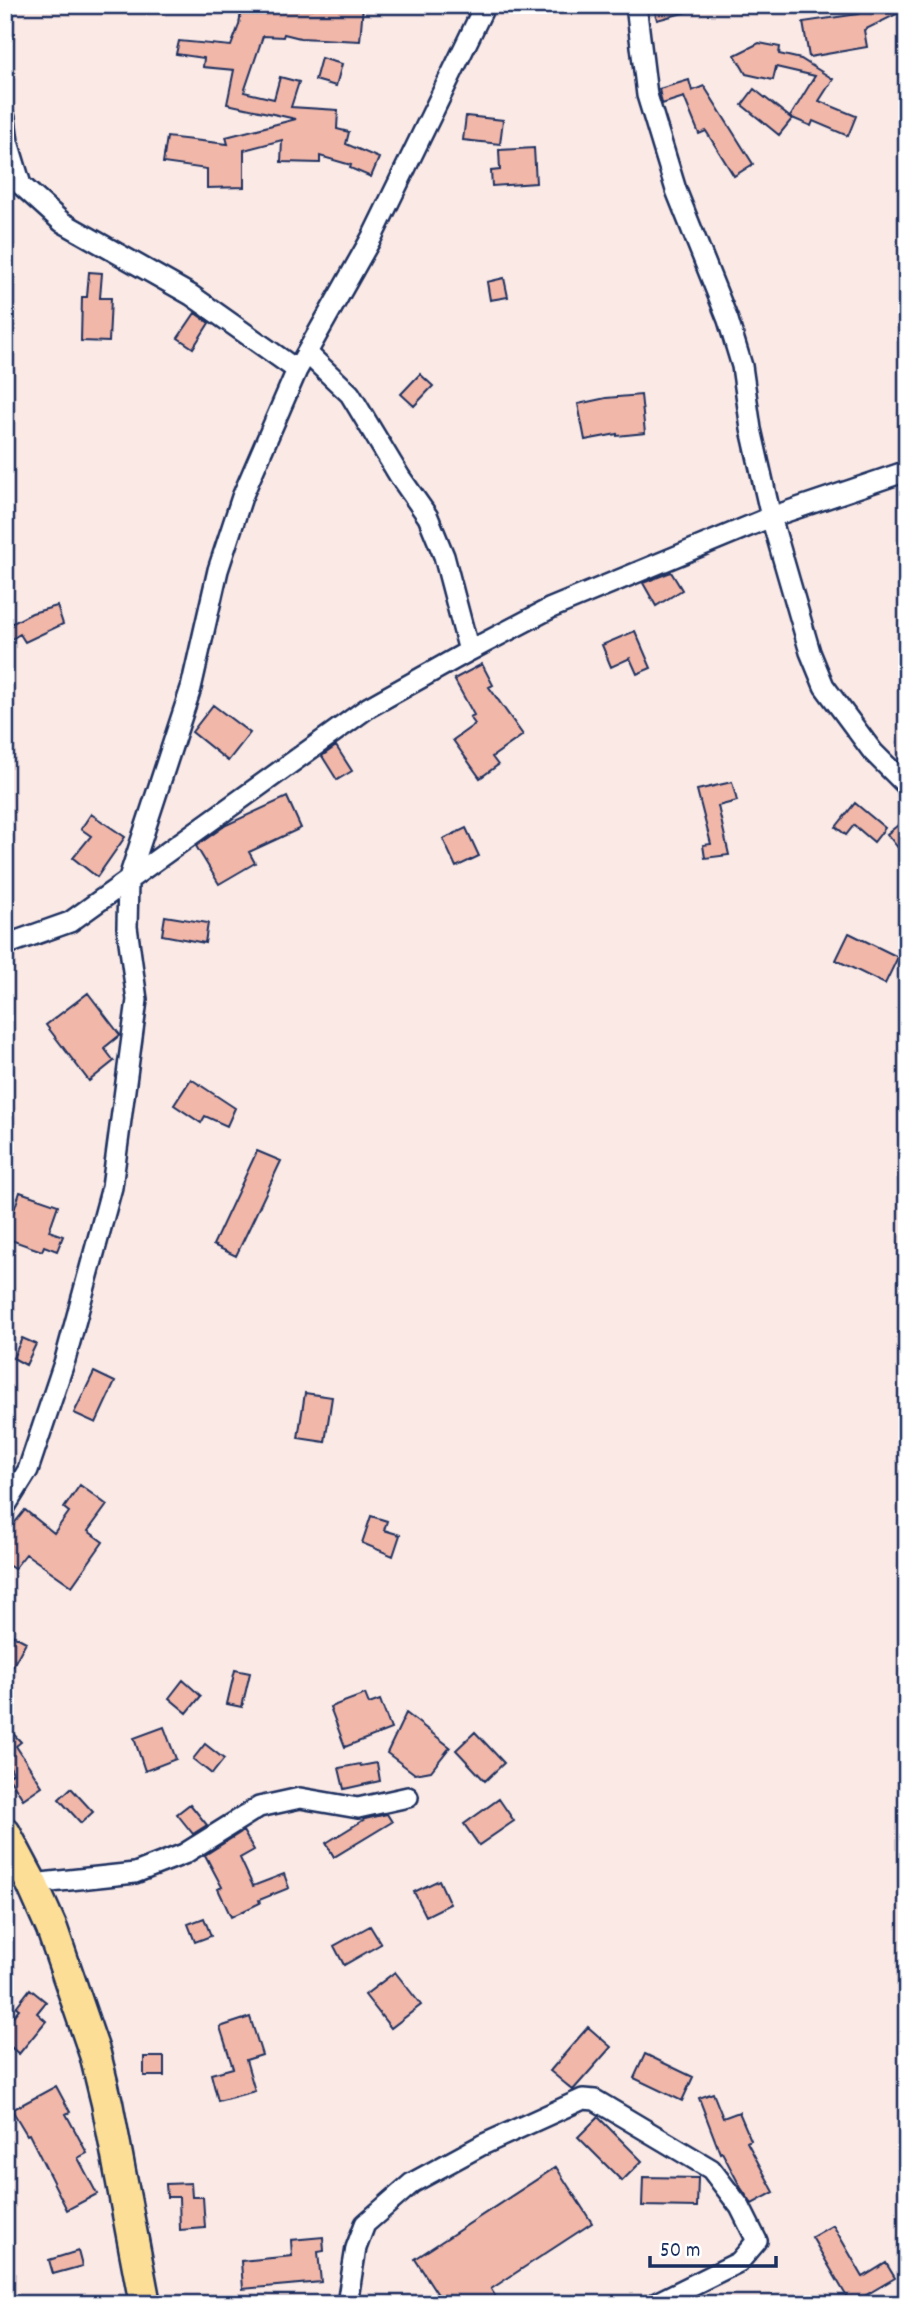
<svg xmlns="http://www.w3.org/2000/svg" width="912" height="2309" font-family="Dekko,sans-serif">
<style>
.building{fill:#f1b7a9;stroke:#1b2f5e;stroke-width:2}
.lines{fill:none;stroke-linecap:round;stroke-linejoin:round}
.minor-casing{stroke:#1b2f5e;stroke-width:24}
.primary-casing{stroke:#1b2f5e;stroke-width:35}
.minor{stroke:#fff;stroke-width:19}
.primary{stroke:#fdde96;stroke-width:30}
</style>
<rect width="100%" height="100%" fill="#fbe9e5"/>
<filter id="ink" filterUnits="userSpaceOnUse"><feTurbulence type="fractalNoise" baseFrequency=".0143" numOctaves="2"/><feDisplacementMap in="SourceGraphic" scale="14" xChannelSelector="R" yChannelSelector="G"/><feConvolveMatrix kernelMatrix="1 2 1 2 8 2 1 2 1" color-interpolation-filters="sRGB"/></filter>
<g filter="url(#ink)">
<path class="building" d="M242 5H284L311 9V5H363L360 41 300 38 284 34 283 37 263 36 244 92 274 99 280 77 299 82 291 107 338 110 337 129 349 132 346 144 379 158 371 177 350 168 351 165 320 156V163L281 162 282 140 244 150V187L207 188V169L163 163 167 137 228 144 226 137 296 119 227 104 234 70 203 67 204 58 176 54 179 41 231 46 239 25Z
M653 5H694V10L657 20Z
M850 5H907V9L864 30 867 47 809 57 803 22 858 14Z
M759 43 780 47 779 54 801 59 833 79 819 101 856 116 848 136 813 121 811 126 790 117 815 76 776 67 773 80 746 74 735 55Z
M321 58 342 64 336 86 315 80Z
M689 80 692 91 704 86 753 164 734 176 706 131 699 134 684 97 662 104 659 89Z
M754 89 792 119 779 135 742 105Z
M466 116 503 120 500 144 463 140Z
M534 148 536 183 492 186 491 171 500 170 499 150Z
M89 272 102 273 100 298H111L109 342 81 341 82 297H87Z
M504 278 508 297 490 300 487 282Z
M195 313 209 323 193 348 178 338Z
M420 374 433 386 414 406 401 394Z
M641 395 645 433 617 436V434L585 440 578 404 606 398Z
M671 572 682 590 656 606 643 583Z
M57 606 63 624 25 642 20 634 5 643V627L32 613Z
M635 631 651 668 637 674 630 658 611 667 602 645Z
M482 664 493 685 489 687 523 735 492 757 498 765 480 778 453 740 475 724 470 717 474 715 454 679Z
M213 705 250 733 228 761 192 732Z
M336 746 352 771 337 780 322 756Z
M732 782 737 801 718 806 729 855 705 858 703 845 711 844 697 790Z
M287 797 301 828 249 852 255 863 219 884 196 846 226 825Z
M855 803 885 828 874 842 854 825 846 835 836 827Z
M91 814 125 837 97 877 73 858 91 836 81 829Z
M907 818V859L887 834Z
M466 828 479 856 456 867 443 839Z
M165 916 208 923 205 943 162 935Z
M849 933 898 957 885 984 836 960Z
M88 993 120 1035 104 1048 114 1061 89 1081 46 1025Z
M191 1079 235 1108 227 1126 205 1116 201 1123 174 1105Z
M257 1151 281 1161 236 1256 213 1245Z
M20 1192 58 1205 49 1231 63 1236 57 1251 44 1246 42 1251 5 1238Z
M22 1338 36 1344 26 1365 13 1358Z
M94 1372 115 1382 96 1423 74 1413Z
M305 1393 332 1397 325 1442 298 1438Z
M80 1485 107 1505 88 1531 103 1542 72 1586 26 1554 14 1569 5 1563V1535L25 1510 54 1533 69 1512 64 1508Z
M371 1516 387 1521 384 1530 400 1535 393 1556 362 1543Z
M5 1631 26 1642 5 1680Z
M235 1670 250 1673 242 1707 227 1704Z
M183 1680 201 1696 187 1713 169 1698Z
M365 1694 369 1704 380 1700 391 1729 345 1747 330 1707Z
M406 1713 450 1747 431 1771 415 1774 387 1753Z
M5 1725 21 1742 16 1746 42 1786 23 1799 8 1776 13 1773 5 1756Z
M164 1727 176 1759 145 1771 134 1738Z
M475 1732 504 1763 485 1781 456 1750Z
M205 1744 224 1759 212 1774 193 1759Z
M377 1763 380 1781 344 1789 339 1768 360 1764 361 1766Z
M71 1788 93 1812 81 1823 59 1799Z
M499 1799 514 1821 479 1845 464 1824Z
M190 1804 207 1825 193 1834 177 1814Z
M387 1814 392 1822 334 1857 326 1843 365 1819Z
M243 1831 254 1850 240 1858 253 1886 284 1874 289 1888 259 1900 260 1903 231 1917 218 1889 222 1887 205 1855Z
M439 1880 450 1904 426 1916 414 1892Z
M204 1918 211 1936 195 1942 188 1924Z
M370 1926 381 1944 344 1965 334 1946Z
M395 1972 421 2005 391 2028 365 1995Z
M30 1989 46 2002 37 2013 46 2021 19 2054 5 2042V2026L19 2009 16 2007Z
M250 2017 262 2055 246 2060 255 2091 218 2101 211 2074 233 2068 220 2027Z
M588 2027 611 2047 573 2090 550 2071Z
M645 2054 693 2077 682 2101 634 2078Z
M144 2057H164V2076H144Z
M56 2086 70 2112 66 2114 87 2153 78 2158 97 2194 67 2210 29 2134 27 2135 12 2110Z
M713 2093 723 2118 739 2112 751 2140 747 2142 774 2192 752 2204 741 2188 722 2152 720 2153 699 2098Z
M598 2117 642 2161 622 2181 578 2137Z
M556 2167 592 2223 491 2289 500 2304H444L415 2259Z
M643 2177 698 2178 697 2207 642 2206Z
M191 2183 192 2197H203L205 2228 180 2230 179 2197H167L166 2184Z
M833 2225 863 2277 886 2263 895 2278 851 2304 812 2237Z
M323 2237 324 2251 318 2252 321 2282 243 2289 241 2261 292 2256 291 2240Z
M78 2251 82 2266 53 2274 49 2260Z"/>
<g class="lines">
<g class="minor-casing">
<path id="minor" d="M5 118 8 142 21 185 62 222 191 295 297 370
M307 353 350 394 400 477 428 517 444 556 469 651
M907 471 771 517 810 652 824 686 873 752 907 786
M5 945 70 922 369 707 469 651 551 608 771 517 751 429 742 366 728 320 676 190 647 95 636 5
M5 1507 28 1470 65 1360 112 1187 137 1000 127 927 128 881 191 688 218 570 242 497 297 370 372 237 485 5
M32 1884 135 1873 184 1854 259 1807 300 1798 358 1808 408 1797
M347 2304 356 2248 365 2224 412 2183 482 2145 583 2099 595 2100 711 2169 740 2207 757 2241 739 2262 654 2304"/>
</g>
<g class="primary-casing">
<path id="primary" d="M5 1833 32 1884 52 1929 95 2054 107 2103 145 2304"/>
</g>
<use href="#minor" class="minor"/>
<use href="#primary" class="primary"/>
</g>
</g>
<rect width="912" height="2309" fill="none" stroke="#fff" stroke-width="28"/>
<rect x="14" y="14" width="884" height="2281" fill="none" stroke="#1b2f5e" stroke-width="2.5" filter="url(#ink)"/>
<path d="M650 2256v10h126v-10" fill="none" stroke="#1b2f5e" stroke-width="3.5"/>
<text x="660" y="2256" font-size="21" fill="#1b2f5e" stroke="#ffffff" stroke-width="5" paint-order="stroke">50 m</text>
</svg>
